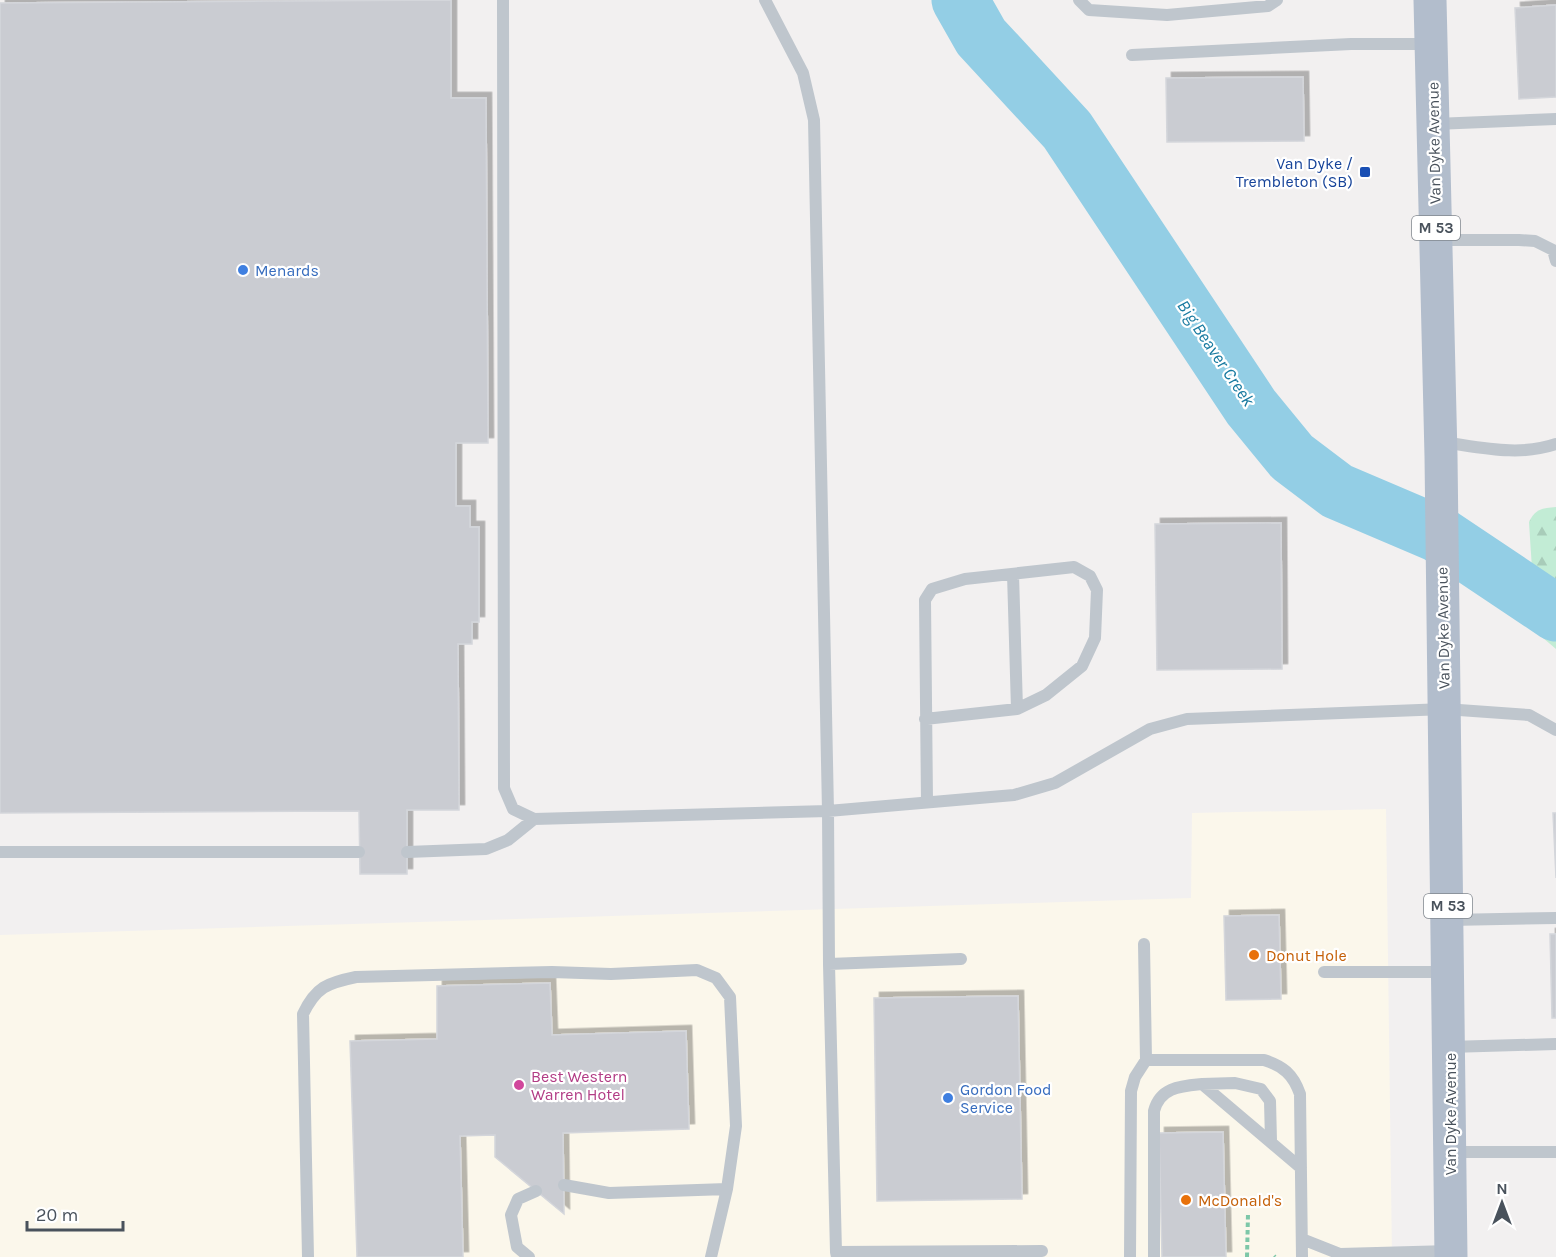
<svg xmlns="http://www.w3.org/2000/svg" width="1556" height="1257" font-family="Karla,sans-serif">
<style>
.commercial{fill:#fbf7eb}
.forest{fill:url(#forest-firs)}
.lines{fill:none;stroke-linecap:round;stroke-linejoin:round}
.river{stroke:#93cee5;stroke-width:57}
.building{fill:#caccd2;stroke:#d4d6db;stroke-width:1.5;filter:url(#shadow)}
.path{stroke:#7dc7a8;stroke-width:4;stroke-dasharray:4.5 3;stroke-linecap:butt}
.service{stroke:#bfc6cd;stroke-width:12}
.primary{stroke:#b2bdcc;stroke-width:33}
.transit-dot{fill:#1a4fb4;stroke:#fff;stroke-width:2}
.shop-dot{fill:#3f7fe0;stroke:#fff;stroke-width:2}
.food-dot{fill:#e8710a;stroke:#fff;stroke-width:2}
.hotel-dot{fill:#d1479c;stroke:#fff;stroke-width:2}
.labels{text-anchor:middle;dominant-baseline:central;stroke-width:4.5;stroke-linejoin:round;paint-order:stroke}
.shield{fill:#fff;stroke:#80868d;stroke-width:1.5}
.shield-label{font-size:15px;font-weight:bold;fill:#49525c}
.street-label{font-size:16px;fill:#49525c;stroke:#fff}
.transit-label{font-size:16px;fill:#164399;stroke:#fff;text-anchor:end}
.shop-label{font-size:16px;fill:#366cbe;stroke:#fff;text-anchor:start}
.food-label{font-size:16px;fill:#c56008;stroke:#fff;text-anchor:start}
.hotel-label{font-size:16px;fill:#b23c85;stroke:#fff;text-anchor:start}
.water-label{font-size:18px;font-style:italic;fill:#187aa0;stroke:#fff}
</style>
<defs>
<pattern id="forest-firs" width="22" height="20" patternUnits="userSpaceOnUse" patternTransform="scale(1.5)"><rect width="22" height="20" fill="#c2ecd5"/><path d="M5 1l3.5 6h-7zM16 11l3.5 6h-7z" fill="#a8ccb9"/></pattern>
<filter id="shadow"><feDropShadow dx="5.5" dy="-5.5" stdDeviation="0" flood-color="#0004"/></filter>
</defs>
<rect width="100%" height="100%" fill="#f2f0f0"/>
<path class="commercial" d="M1386 809 1392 1257H0V935L1191 898 1192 813Z"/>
<path class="forest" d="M1556 507V649L1536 632 1529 522C1535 509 1542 508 1556 507Z"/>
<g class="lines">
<path class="river" d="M960 0 981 37 1067 130 1251 407 1292 457 1337 491 1438 534 1556 613"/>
</g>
<path class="building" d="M451 0V98H486L488 443H456V506H470V527H479V622H472V644H458L459 810H407V874H360L359 811 0 813V3Z
M1556 5V97L1519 99 1515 8Z
M1303 77 1304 141 1167 142 1166 78Z
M1281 523 1282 669 1157 670 1155 524Z
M1553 813H1556V878Z
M1279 915 1281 999 1226 1000 1224 916Z
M1550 934H1556V1018H1552Z
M550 983 552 1035 686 1031 689 1129 563 1133 564 1214 495 1157V1135L460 1136 463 1257H357L350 1041 437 1039V986Z
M1018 996 1022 1199 877 1201 874 998Z
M1223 1132 1226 1257H1162L1159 1133Z"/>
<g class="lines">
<path class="path" d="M1274 1256 1275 1257
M1247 1257 1248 1214"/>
<path class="service" d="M503 0 504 788 513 809 534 819 828 811 814 120 803 73 765 0
M1079 0 1089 10 1167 15 1268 6 1277 0
M1132 55 1351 44H1430
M1435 124 1556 119
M1436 240H1519L1535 241 1553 250 1556 261
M1442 442C1480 447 1519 457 1556 444
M1013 574 1017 709
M925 719 1017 709 1046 695 1082 666 1095 638 1097 590 1090 576 1074 567 965 579 932 589 925 600 927 802
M0 852H359
M407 852 486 849 508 840 534 819
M1449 920 1556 918
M1144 944 1146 1060
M829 964 961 959
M1324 972H1447
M1449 1047 1556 1044
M1202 1084 1235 1083 1261 1089 1270 1101 1271 1141
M1452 1152H1556
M564 1185 609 1193 727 1189
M1302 1239 1340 1254 1450 1251
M836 1252 829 964 828 811 1014 795 1055 783 1150 729 1187 719 1445 709 1529 715 1556 730
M308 1257 303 1014C316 987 327 983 356 977L552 972 611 974 697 970 716 978 730 997 736 1126 727 1189 711 1257
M529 1257 517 1247 511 1215 518 1199 536 1191
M837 1257 836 1252 1042 1251
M1130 1257 1131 1091 1135 1077 1146 1060H1264C1283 1066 1293 1074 1300 1094L1302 1257
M1154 1257V1111C1160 1087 1181 1086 1202 1084L1301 1168"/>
<path class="primary" d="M1430 0 1441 456 1451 1257"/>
</g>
<rect class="transit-dot" x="1359" y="166" width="12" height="12" rx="3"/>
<g class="shop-dot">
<circle cx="243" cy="270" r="6"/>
<circle cx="948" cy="1098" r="6"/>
</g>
<g class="food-dot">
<circle cx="1254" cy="955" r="6"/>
<circle cx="1186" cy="1200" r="6"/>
</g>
<circle class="hotel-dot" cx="519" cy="1085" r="6"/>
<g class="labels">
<g class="shield">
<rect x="1412" y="216" width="48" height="24" rx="4.5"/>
<rect x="1424" y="894" width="48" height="24" rx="4.5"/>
</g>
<g class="shield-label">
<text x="1436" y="228">M 53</text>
<text x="1448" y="906">M 53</text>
</g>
<g class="street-label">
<text transform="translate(1434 143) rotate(-91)">Van Dyke Avenue</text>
<text transform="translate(1443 628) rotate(-91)">Van Dyke Avenue</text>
<text transform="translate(1450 1114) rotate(-90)">Van Dyke Avenue</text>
</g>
<g class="transit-label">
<text x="1353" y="163">Van Dyke /<tspan x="1353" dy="18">Trembleton (SB)</tspan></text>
</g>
<g class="shop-label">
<text x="255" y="270">Menards</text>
<text x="960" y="1089">Gordon Food<tspan x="960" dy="18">Service</tspan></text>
</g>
<g class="food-label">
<text x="1266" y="955">Donut Hole</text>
<text x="1198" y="1200">McDonald's</text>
</g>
<g class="hotel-label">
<text x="531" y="1076">Best Western<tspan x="531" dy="18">Warren Hotel</tspan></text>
</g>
<g class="water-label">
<text transform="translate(1216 353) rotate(56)">Big Beaver Creek</text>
</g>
</g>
<g transform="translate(1502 1203)" stroke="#ffffff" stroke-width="4.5" paint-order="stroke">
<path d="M0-4.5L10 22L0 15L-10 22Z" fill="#49525c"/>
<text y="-9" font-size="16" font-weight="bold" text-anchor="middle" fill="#49525c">N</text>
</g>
<path d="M27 1221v9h96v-9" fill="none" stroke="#49525c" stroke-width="3"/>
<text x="36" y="1221" font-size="18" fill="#49525c" stroke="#ffffff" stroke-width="4.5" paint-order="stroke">20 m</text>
</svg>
